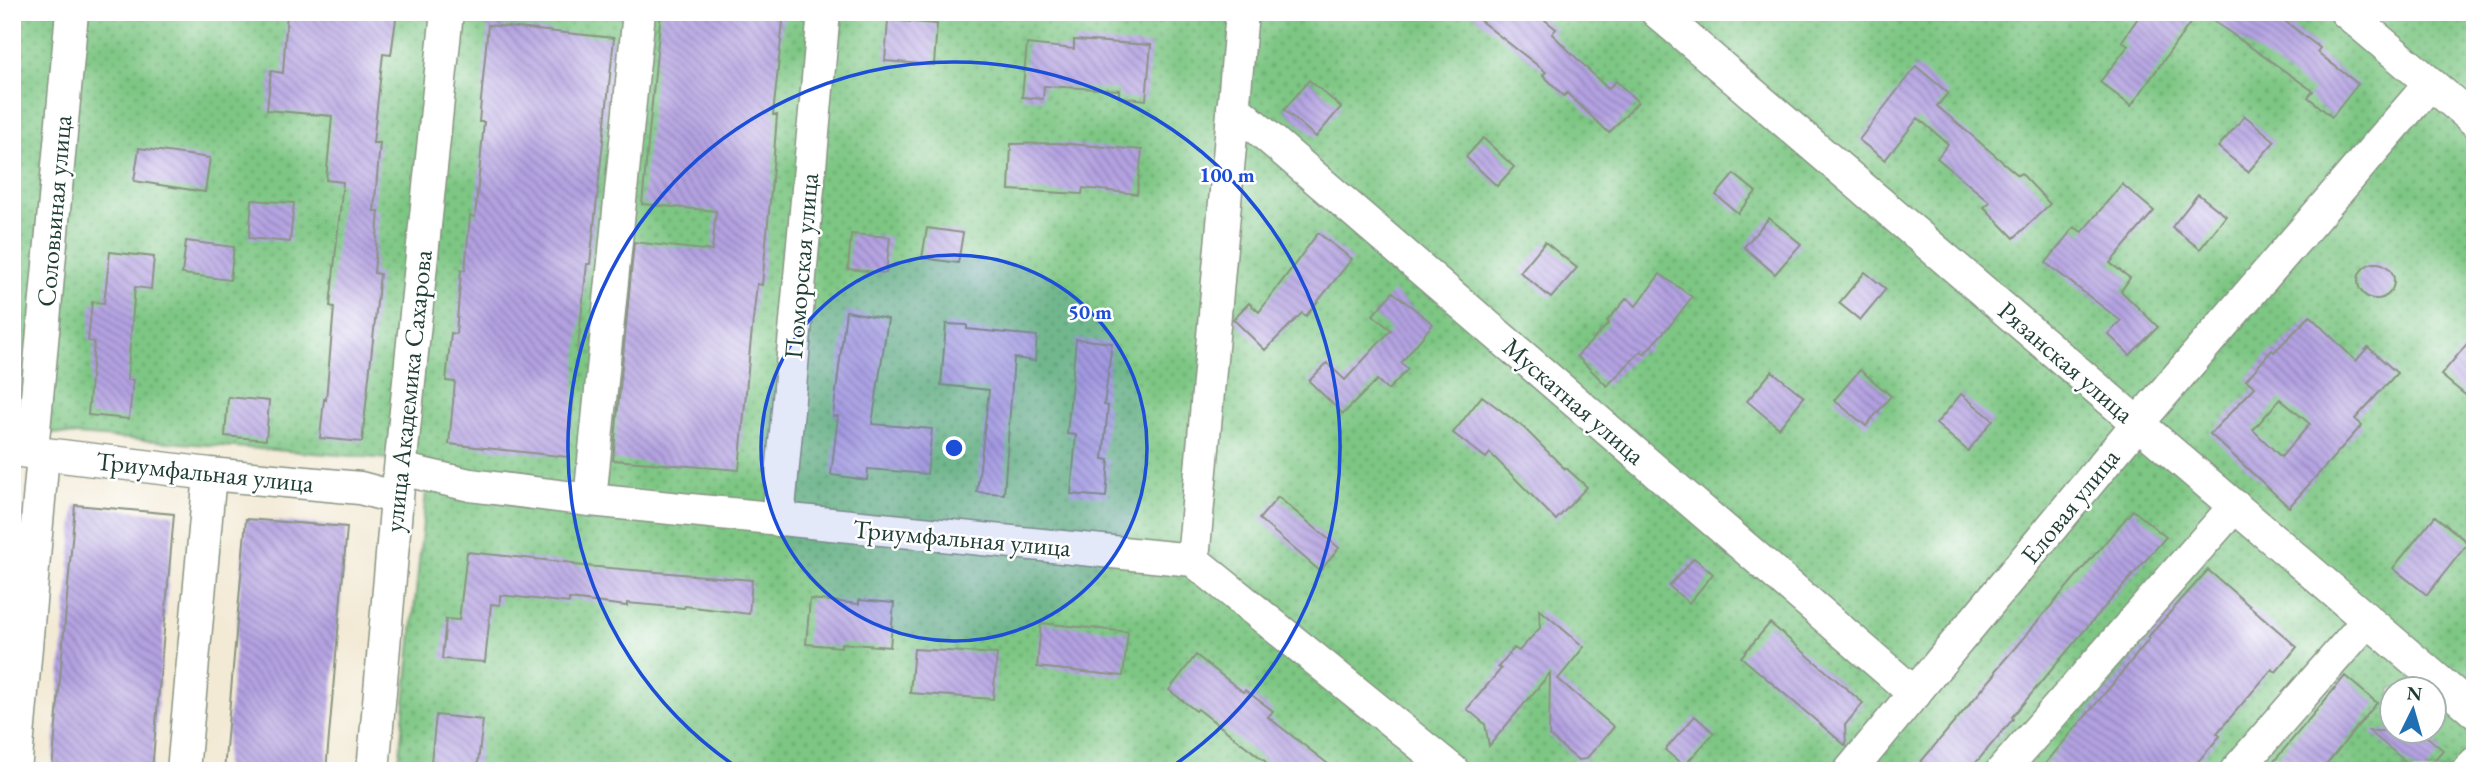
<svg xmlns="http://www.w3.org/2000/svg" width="2487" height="783" font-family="'EB Garamond',serif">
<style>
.grass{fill:url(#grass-dots);stroke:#4e825c;stroke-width:2;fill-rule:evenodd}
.building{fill:url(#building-back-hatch);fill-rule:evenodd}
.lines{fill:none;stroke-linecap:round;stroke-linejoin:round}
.minor-casing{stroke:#899484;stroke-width:35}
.minor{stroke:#fff;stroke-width:32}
.ring{fill:none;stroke:#1d4ed8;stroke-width:3.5}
.labels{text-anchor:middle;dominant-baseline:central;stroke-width:5;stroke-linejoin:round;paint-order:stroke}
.street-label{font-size:26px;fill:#1f3d34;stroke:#fff}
.centre{fill:#1d4ed8;stroke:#fff;stroke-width:3.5}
.ring-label{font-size:21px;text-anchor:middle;font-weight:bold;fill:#1d4ed8;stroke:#fff;stroke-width:5;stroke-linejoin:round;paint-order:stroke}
</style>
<defs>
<pattern id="grass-dots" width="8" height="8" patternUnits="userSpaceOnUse" patternTransform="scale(1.75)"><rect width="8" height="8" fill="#7dc683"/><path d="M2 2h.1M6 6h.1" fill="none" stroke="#66a26c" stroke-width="1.8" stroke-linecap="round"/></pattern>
<pattern id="building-back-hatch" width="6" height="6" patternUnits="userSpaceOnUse" patternTransform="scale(1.75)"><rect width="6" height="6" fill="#b3a1e1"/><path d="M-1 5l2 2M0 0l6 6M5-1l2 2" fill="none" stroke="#9184b7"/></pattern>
</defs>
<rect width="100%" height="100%" fill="#fff"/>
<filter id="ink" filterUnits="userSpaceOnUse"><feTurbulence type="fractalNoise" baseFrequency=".0143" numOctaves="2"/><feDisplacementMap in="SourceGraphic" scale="14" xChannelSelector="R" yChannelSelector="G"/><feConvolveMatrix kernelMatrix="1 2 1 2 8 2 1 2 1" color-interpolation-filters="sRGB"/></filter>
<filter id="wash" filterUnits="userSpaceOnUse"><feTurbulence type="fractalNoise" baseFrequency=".00686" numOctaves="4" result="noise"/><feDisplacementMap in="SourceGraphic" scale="28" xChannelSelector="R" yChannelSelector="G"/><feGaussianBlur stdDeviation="1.57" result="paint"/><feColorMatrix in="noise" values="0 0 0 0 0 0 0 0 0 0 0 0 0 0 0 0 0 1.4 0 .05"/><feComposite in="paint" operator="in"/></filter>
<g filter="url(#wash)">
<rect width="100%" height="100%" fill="#f3ead5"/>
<path class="grass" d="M12 12H2475V771H398L429 462 12 430ZM2392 688H2434V730H2392Z"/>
<g id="blocks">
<path class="building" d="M287 12H397L391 55 383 54 373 143H380L374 211H379L374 273 380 274 362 442 320 438 324 399 326 400 334 307 330 306 343 182 326 180 332 116 267 110 271 71 283 73Z
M661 12H784L773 115H777L772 180 762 285 757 284 750 348 739 470 613 460 634 242 712 251 716 211 642 204Z
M1469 12H1535L1556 29 1552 34 1608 89 1616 81 1638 102 1609 133 1567 93 1564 96 1543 75 1546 72Z
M2142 12H2198L2131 106 2100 82 2128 46 2122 41Z
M2201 12H2273L2320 48 2317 52 2358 84 2332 117 2308 97 2313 91Z
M888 20 937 24 934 65 885 61Z
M488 25 614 38 590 264H587L580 327 568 457 449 444 455 382 446 381 451 333 456 334 461 270H465L470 216 475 217 484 122H479Z
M1074 40 1151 45 1146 100 1119 97V90L1044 86 1043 99 1022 97 1027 44 1074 49Z
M1916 66 1948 93 1937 106 2018 175 2021 173 2050 204 2014 238 1984 207 1990 202 1937 158 1948 144 1918 118 1885 160 1859 140Z
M1309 80 1341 107 1316 137 1284 110Z
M2245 116 2275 141 2248 172 2218 147Z
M1483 138 1514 167 1497 186 1466 157Z
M1057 143 1142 150 1137 194 1083 188 1082 194 1009 190 1011 144Z
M139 148 210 158 205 192 134 181Z
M1734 174 1756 192 1738 213 1716 195Z
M2122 184 2154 211 2110 263 2130 278 2121 291 2158 327 2130 355 2108 334 2121 321 2046 263 2074 227 2082 232Z
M2198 194 2226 216 2200 249 2172 227Z
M252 200 294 203 290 242 249 238Z
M1769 218 1801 244 1775 274 1744 247Z
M927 228 963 233 958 263 922 258Z
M1318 233 1352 259 1306 316 1302 313 1265 350 1233 319 1249 303 1259 312Z
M851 234 890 237 886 273 848 269Z
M186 241 234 247 230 280 182 274Z
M1545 242 1577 268 1551 298 1520 272Z
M110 252 154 257 151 289 135 287 127 380H133L129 419 88 415 94 342 88 341 92 302 104 303Z
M2358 281a18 18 0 1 1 36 0a18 18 0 1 1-36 0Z
M1865 272 1886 289 1860 320 1839 303Z
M1660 274 1692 297 1672 323 1644 354 1641 351 1607 386 1577 356 1609 323 1607 321 1627 298 1636 306Z
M1393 292 1433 324 1401 363 1408 369 1388 390 1377 380 1343 414 1309 381 1327 363 1345 380 1391 330 1373 315Z
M846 311 888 319 872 424 932 429 927 474 868 469 867 480 831 475 838 416H833Z
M2310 316 2356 361 2368 347 2397 373 2355 419 2362 425 2289 507 2210 434 2255 387 2246 380 2272 350 2274 352ZM2280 399 2310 424 2281 457 2253 430Z
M946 324 967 325V329L1037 336 1035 361 1014 358 1004 494 977 492 989 390 941 385Z
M2475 334V403L2441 375Z
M1076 339 1112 343 1104 405 1108 406 1103 459 1109 460 1106 497 1071 494 1076 435 1067 434Z
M1860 370 1891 396 1866 426 1834 400Z
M1772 371 1804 397 1779 428 1747 401Z
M1961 394 1993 420 1968 451 1936 424Z
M1482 396 1524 428 1565 469 1566 468 1587 487 1556 520 1490 453 1486 458 1453 433Z
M228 397 269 401 266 440 225 436Z
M1278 497 1339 548 1320 571 1259 519Z
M75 505 174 514 152 771H52Z
M2133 510 2166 537 2089 625 2012 717 2013 719 1969 771H1913L1996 673 1995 671Z
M2435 516 2468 543 2427 595 2393 568Z
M246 519 347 527 326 771H224Z
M467 552 574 563 573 565 752 580 749 614 685 606 684 608 627 603V606L569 599V603L500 595V605L491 604 485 662 442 659 446 619 459 620Z
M1694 558 1713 574 1689 603 1669 586Z
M2208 570 2297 647 2276 672 2272 669 2217 733 2220 736 2190 771H2039L2111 686 2150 638 2148 637Z
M810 599 859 604V600L894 603 890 647 841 643V647L806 644Z
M1539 609 1584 647 1558 679 1614 727 1586 759 1578 760 1549 736 1550 673 1489 746 1485 724 1467 709 1501 669 1498 667 1514 648 1519 651 1540 628Z
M1041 623 1128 632 1123 676 1037 667Z
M1770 623 1863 703 1845 725 1846 746 1741 657Z
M914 649 997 654 993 699 910 693Z
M1196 655 1243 692 1245 690 1273 711 1268 717 1337 771H1259L1266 762 1198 709 1196 711 1169 690Z
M2345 676 2377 703 2321 771H2266Z
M436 715 483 720 477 771H430Z
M1695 716 1714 733 1684 766 1665 750Z
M2369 731H2420L2443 750 2425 771H2417Z"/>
</g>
</g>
<g filter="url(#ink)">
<use href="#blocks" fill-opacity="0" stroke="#899484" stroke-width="2"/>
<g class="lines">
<g class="minor-casing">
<path id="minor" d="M1657 12 2475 712
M2346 12 2475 121
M1233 107 1915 694
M12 450 210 474 360 488 397 498
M32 452 72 12
M400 469 470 485 590 500 1193 560 1453 771
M590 500 639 12
M778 520 824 12
M1193 560 1242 12
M15 771 43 455
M183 771 210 474
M373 771 397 498 447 12
M1850 771 2138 423 2430 84
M2002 771 2235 506
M2236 771 2368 620
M2468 771 2475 763"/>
</g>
<use href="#minor" class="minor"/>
</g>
</g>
<circle cx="954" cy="448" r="193" fill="#1d4ed8" fill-opacity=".12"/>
<g class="ring">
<circle cx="954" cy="448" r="193"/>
<path d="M741 770A386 386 0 1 1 1167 770"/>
</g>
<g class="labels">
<g class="street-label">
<text transform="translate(54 211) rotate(-85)">Соловьиная улица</text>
<text transform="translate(801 266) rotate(-85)">Поморская улица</text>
<text transform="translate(2066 362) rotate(41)">Рязанская улица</text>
<text transform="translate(408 391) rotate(-84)">улица Академика Сахарова</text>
<text transform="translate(1574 401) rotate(41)">Мускатная улица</text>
<text transform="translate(205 472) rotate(6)">Триумфальная улица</text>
<text transform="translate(2070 506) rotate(-51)">Еловая улица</text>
<text transform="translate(962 538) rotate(5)">Триумфальная улица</text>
</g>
</g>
<circle cx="954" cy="448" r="10" class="centre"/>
<g class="ring-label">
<text x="1227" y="182">100 m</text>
<text x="1090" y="319">50 m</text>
</g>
<rect width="2487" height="783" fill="none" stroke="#fff" stroke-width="42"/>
<g transform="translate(2413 710) rotate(5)"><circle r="33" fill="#ffffff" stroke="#a5b1ae" stroke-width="2"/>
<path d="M0-5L12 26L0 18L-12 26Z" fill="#1f6fb2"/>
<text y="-10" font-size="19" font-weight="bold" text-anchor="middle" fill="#1f3d34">N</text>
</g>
</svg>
